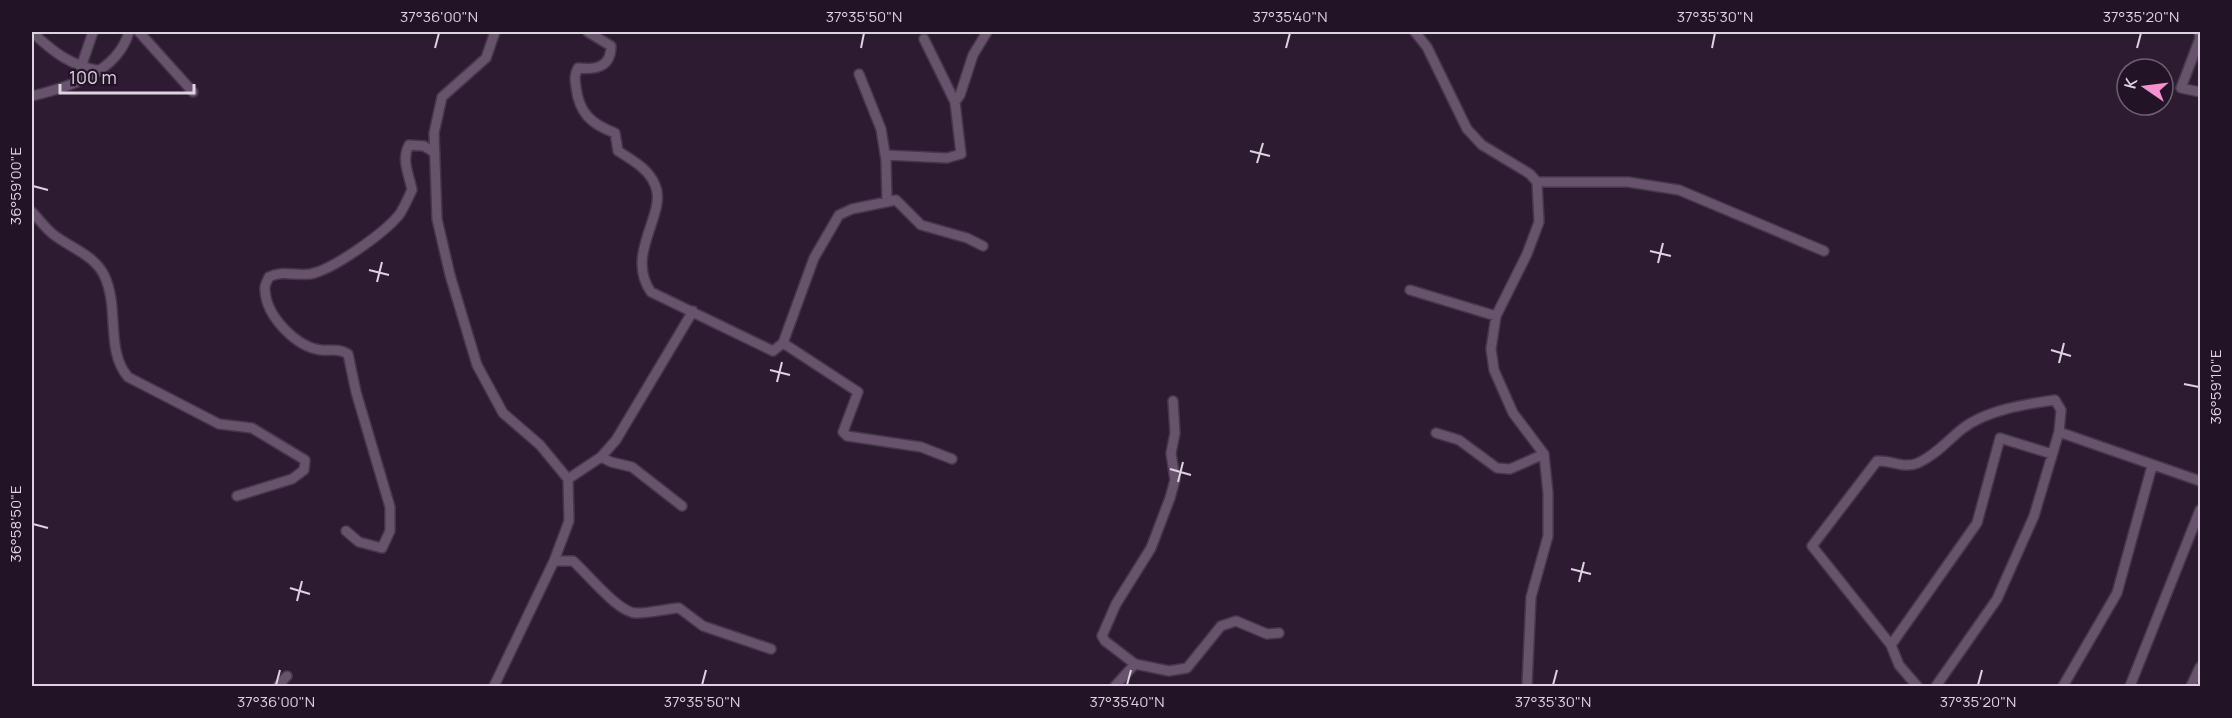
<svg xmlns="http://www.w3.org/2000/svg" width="2232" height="718" font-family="Manrope,sans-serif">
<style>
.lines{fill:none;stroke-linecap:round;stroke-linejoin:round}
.minor-casing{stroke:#453749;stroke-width:12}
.minor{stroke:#67536b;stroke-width:9}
.ticks{fill:none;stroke:#ded3e1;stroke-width:2}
.neatline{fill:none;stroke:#ded3e1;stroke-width:2}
.ticks-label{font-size:15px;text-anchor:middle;fill:#ded3e1}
</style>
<rect width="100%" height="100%" fill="#2d1c31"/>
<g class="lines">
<g class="minor-casing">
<path id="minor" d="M32 32C53 52 71 66 101 71
M139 32 193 92
M588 32 611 46C611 67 596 70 578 68 574 75 575 80 576 87 579 113 591 124 615 133L618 151C632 160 649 169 655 185 668 213 624 254 651 292L773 351 783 343 814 258 839 215 852 209 896 200 921 225 967 238 983 246
M1415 32 1427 47 1467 129 1482 145 1530 174 1537 182 1539 222 1527 254 1496 316 1491 349 1494 370 1513 413 1544 454 1548 493V536L1531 597 1527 686
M2199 32 2200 38 2181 88 2200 92
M81 67 93 32
M859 74 881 129 886 160 887 201
M32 96C69 87 117 73 129 32
M955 102 960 95 973 55 987 32
M885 155 947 158 961 154 955 102 924 39
M1537 182H1628L1679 190 1824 251
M32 212C39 219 46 229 54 235 71 248 94 255 104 275 120 308 105 350 128 377L219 424 252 428 305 460 304 470 292 479 237 496
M1410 290 1496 316
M783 343 858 392 843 432 847 436 921 447 952 459
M2059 432 2200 481
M1436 433 1459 440 1497 468 1510 469 1544 454
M601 457 611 462 632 467 682 506
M568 479 601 457 616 440 693 311
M346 531 359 542 382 548 390 531V507L356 392 348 354C338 348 332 351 321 350 296 347 266 316 265 290 264 286 267 281 269 277 282 270 295 276 310 274 333 270 384 233 399 215 404 208 408 198 412 190 409 174 401 160 409 145L424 146 435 153
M554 561H573C588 574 619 614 637 613 651 613 665 609 679 608L703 626 771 649
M1891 645 1977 523 2000 438 2052 454
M1135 664 1169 671 1187 668 1221 626 1236 621 1267 634 1279 633
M278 686 287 676
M494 686 554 561 569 521 568 479 540 445 503 413 477 365 450 275 437 219 434 133 442 97 486 58 495 32
M1115 686 1135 664 1105 641 1102 636 1116 604 1151 548 1170 498 1175 480 1171 453 1175 433 1173 401
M1917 686 1899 665 1891 645 1812 546 1877 461C1892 460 1903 469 1918 463 1936 455 1948 440 1962 429 1986 410 2026 404 2055 400L2061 410 2059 432 2034 516 1997 599 1936 686
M2063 686 2117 593 2152 466
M2130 686 2200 510
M2191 686 2200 667"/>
</g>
<use href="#minor" class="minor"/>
</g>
<path class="ticks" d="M435 48 439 33M861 48 864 33M1286 48 1290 33M1712 48 1715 33M2137 48 2141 33M1250 151 1270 156M1257 163 1263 143M33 186 48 190M1650 251 1671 256M1658 263 1663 243M369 270 389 275M377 282 382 262M2051 350 2071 356M2059 363 2064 343M770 370 790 375M777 382 782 362M2184 384 2199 387M1170 469 1191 475M1178 482 1183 462M33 524 48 528M1571 569 1591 574M1579 582 1584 562M290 588 310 594M297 601 302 581M276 685 280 670M702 685 706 670M1127 685 1131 670M1553 685 1557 670M1978 685 1982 670"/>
<rect width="2232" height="718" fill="none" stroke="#231327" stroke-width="66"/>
<g transform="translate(2145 87) rotate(284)"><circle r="28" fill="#231327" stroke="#6e6071" stroke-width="1.5"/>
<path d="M0-4.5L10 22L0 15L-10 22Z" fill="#f690cf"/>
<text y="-9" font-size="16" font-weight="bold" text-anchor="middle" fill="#ded3e1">K</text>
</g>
<path d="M60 84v9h134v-9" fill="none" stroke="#ded3e1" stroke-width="3"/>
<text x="69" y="84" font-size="18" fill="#ded3e1" stroke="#231327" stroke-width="4.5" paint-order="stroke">100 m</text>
<rect x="33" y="33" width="2166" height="652" class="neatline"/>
<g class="ticks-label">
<text x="439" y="22">37°36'00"N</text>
<text x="864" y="22">37°35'50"N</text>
<text x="1290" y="22">37°35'40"N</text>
<text x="1715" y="22">37°35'30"N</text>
<text x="2141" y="22">37°35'20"N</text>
<text transform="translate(16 186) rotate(-90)" y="5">36°59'00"E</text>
<text transform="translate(2216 387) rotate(-90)" y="5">36°59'10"E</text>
<text transform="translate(16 524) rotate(-90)" y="5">36°58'50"E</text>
<text x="276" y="707">37°36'00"N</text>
<text x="702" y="707">37°35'50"N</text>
<text x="1127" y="707">37°35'40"N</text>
<text x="1553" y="707">37°35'30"N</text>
<text x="1978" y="707">37°35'20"N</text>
</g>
</svg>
